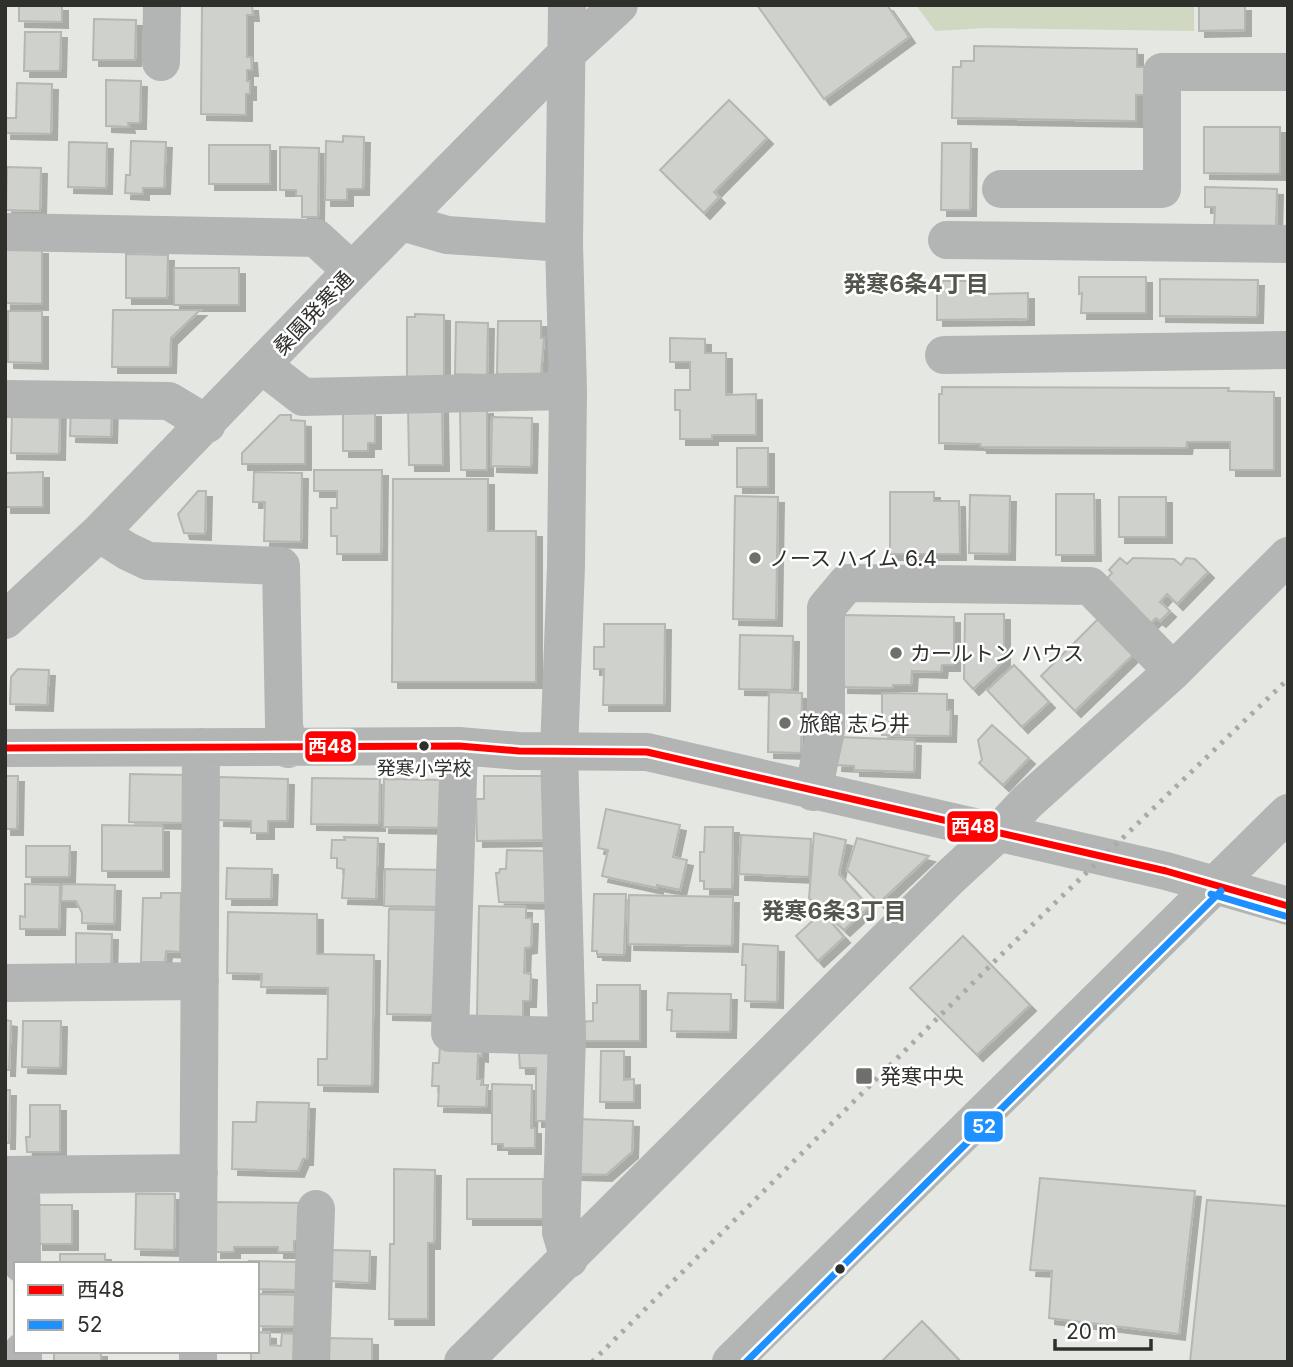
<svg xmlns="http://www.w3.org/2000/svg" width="1293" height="1367" font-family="Inter,'Noto Sans JP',sans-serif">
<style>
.green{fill:#d0d8c2}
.building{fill:#cfd1cc;stroke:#b5b7b3;stroke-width:2;filter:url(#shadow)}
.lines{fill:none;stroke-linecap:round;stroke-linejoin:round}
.minor{stroke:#b3b4b4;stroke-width:38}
.rail{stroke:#a9aba9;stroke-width:5;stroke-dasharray:3.5 7;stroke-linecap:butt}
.bus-1-casing{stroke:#fff;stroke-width:12}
.bus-2-casing{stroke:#fff;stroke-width:12}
.bus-1{stroke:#f00;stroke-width:7}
.bus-2{stroke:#1e90ff;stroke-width:7}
.poi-dot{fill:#6f706c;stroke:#fff;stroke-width:2.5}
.bus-dot{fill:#2f302c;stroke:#fff;stroke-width:2.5}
.labels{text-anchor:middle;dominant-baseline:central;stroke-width:5;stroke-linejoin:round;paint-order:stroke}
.bus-label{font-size:19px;fill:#2f302c;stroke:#fff}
.street-label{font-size:21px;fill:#2f302c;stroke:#fff}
.poi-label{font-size:21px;fill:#2f302c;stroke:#fff;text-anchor:start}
.neighbourhood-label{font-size:23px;font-weight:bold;fill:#53564c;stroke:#fff}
.line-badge{stroke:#fff;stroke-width:2.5}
.badge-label{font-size:19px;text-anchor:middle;font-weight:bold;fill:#fff}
</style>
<defs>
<filter id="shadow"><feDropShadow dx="6" dy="6" stdDeviation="0" flood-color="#0004"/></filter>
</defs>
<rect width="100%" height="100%" fill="#e5e8e2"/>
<path class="green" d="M916 5H1194V31L986 28 935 31Z"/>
<path class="building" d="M19 5H62V22L19 21Z
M202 5H252L253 15H247V57H251L252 70H247V81H250V94H246V115L201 114Z
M757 5H887L909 37 824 99Z
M1199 5H1245V30L1199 31Z
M94 19 136 20 135 60H93Z
M25 32H61L60 71H24Z
M974 46 1137 49V67H1150L1149 95H1136V121L952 118 953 67H961V61H974Z
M106 80 141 81 140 123H128L129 127 106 126Z
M17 83 52 84 51 134 5 133V118H16Z
M729 100 767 138 714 192 719 197 704 213 660 170Z
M1204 127H1280V174L1204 173Z
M343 136 364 137 363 189H347V200H325L326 141 343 142Z
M131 141 166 142 164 188H143V194L125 193 126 175H130Z
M69 142 107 143 106 188 68 187Z
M942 143H971L970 210H941Z
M209 145H270V184H209Z
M280 147 319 148 318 217H302V196H296V190H280Z
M7 167 41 168 40 211 6 210Z
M1205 187 1277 189 1276 230 1214 228 1215 207H1205Z
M5 248H42V304L5 303Z
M126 254 168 255 167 298H126Z
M174 268H239V305H174Z
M1079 277H1146V313H1081L1082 293 1079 294Z
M1160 279 1258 280 1257 317 1160 316Z
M937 281H970V292L981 291V294L1028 293V319L937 320Z
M113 310H200L171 338 170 367H112Z
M8 311H42V363L8 362Z
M415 314 444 315V380H407V317H415Z
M498 321H541V338H544L541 375 497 374Z
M456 322 488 323 487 375 455 374Z
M670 338 705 339V353H726V395L756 394V435H712V439H680V410H675V390H690V362H670Z
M942 387 1229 388 1228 391 1274 392V470H1230V442H1187L1186 448 981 447 980 444 939 443V394H942Z
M71 402 112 404 111 437 70 436Z
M60 404 59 454 11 453 12 413Z
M408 405H442L443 465H409Z
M487 408V470H461L460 409Z
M343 411H375V443H368V451H343Z
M280 415H291V420L305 421V464H242V453Z
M492 417 532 418 531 467 491 466Z
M737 448H768V487H737Z
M314 470H382L381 554H337V536H331V508H337V491H314Z
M43 472V507H5V473Z
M254 472 302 473 301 542 264 541 265 502H253Z
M393 479H488V531H536V682H392Z
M198 491H206L205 534 184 533 178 514Z
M890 492H934V501H959L960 554H890Z
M1056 494H1094L1095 555H1056Z
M970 495 1010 496 1009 554 969 553Z
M735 496 778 497 776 620 733 619Z
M1119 497H1166V537H1119Z
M1120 558 1127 564 1133 558 1174 559 1181 565 1186 558 1195 559 1208 572 1177 604 1167 594 1160 602 1170 611 1160 621 1156 618 1147 627 1102 584 1112 573 1109 570Z
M965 614H1004V661L973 689 964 679Z
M843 615 954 617V665H942L941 672 912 671 911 685H893L892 688 842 687Z
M1098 619 1133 655 1075 711 1041 676Z
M604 624H665L664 705H603L604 669H594V647H604Z
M740 635 793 636 792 690 739 689Z
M1014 665 1049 702 1022 727 987 690Z
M18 669 49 670 47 705 10 704 11 677Z
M769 692 802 693 801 753 768 752Z
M882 693 947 694V710H951L950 736 882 735Z
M992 725 1029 758 1003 785 979 763 982 760 978 740Z
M838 737 915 740 914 772 854 770V766L836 765Z
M130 774 185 775 184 823 129 822Z
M5 776H18L17 829H5Z
M484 776H545L550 840 477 841 476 799H484Z
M219 777 288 779 287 821H268V833H251V821L218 820Z
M312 778 380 779 379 825 311 824Z
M384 779 449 780 448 828 383 827Z
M606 809 680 825 673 857 687 860 680 890 657 885V888L602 876 608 850 598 848Z
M102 825 163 826V871H102Z
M705 827H733L732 889H704V881H700V852H704Z
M814 833 846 840 839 874 869 907 844 930 809 898Z
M741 835 811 839 809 877 739 874Z
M344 837 378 838 376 899 342 898 344 869 337 868V858H331L332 840H345Z
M857 838 929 856 879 903 847 870Z
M26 846H70L69 877H26Z
M507 850 547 851V903L499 902 496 873H499L500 869H506Z
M227 868 272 869 271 899H226Z
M385 869 447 870 446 907 384 906Z
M25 884 60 885 59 929H20V916L25 917Z
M62 884 115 885 114 924 82 923V913L76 901H61Z
M161 893H181L180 952 166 951 165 962H141L143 898H161Z
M594 894H626L624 955 597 954V951H592Z
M629 895 733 897 732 946 628 944Z
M479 906 526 907V918H532L531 947 525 948 524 973 531 974 530 1001H523V1017L477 1016Z
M389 909 437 910 434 1015 387 1014Z
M228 912 317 914V954L374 955 372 1086 318 1085V1059H327L328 988 261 987 262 974 227 973Z
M822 912 844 937 818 961 796 936Z
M76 933 112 934 111 972H76Z
M963 936 1030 1005 977 1055 910 988Z
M743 944 778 946 777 1002 745 1001 746 965H742Z
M597 985H640V1041H580V1022L593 1021V1003H597Z
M668 993 731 994 730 1032 671 1031 672 1010H667Z
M5 1020 11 1021 9 1070H5Z
M23 1021H61L60 1068 22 1067Z
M440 1045 482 1046V1056L478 1055 477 1079H482L481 1085H487L486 1107 438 1106 439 1086H432L433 1063H439Z
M601 1051H624V1080L634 1079V1102H600Z
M519 1053H549L550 1121H536V1068H520Z
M492 1084 532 1085 531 1128H535V1148H503V1144H492Z
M5 1090H10L9 1143H5Z
M257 1102 309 1103 307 1159H303L298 1171 232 1169 233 1122H256Z
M30 1105H60V1152H27L26 1137H30Z
M577 1119 633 1121 632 1152 606 1175 575 1174Z
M394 1169 435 1170 434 1243H428V1319H389L390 1244H394Z
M1040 1178 1195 1191 1179 1334 1049 1318 1052 1271 1030 1270Z
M467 1179H543V1219H467Z
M136 1194H175L174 1250 135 1249Z
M1207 1200 1288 1206V1362H1190Z
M216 1202 308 1203V1241H294V1252H278V1247H234V1252H215Z
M37 1205H72V1244H37Z
M331 1250 370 1251 369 1283 330 1281Z
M60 1254H105V1264H60Z
M249 1261 298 1262V1290L257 1289V1264H249Z
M257 1294 300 1295 299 1327 257 1326Z
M922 1321 961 1362H881Z
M257 1332 270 1333V1345L281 1346 282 1333 300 1334 299 1362H251V1351H257Z
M326 1338 372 1339V1362H326Z
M54 1351H101V1362H54Z"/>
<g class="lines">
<path class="minor" d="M567 5 564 243 568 391 566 566 559 751 567 1036 561 1232 569 1259
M161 62 162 5
M1001 189H1162V72H1288
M402 222 447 235 564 243
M5 232 316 238 352 271
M947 240 1288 244
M944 355 1288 350
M263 366 303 397 568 391
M5 399 169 401 207 424
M99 533 127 551 148 561 281 566 284 725 288 749
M5 620 99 533 352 271 566 54 619 5
M459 746 450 1033 567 1036
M5 748 459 746 519 751 647 752 1166 871 1288 906
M813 792 826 730V608L847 583 1090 586 1173 671
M5 983 200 981
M5 1175 199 1173
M21 1175 22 1264
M198 1264 201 747
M23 1351V1362
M198 1362V1351
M311 1362 316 1209
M463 1362 949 878 999 832 1027 802 1173 671 1288 556
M731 1362 1288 813"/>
<path class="rail" d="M592 1362 1003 953 1288 679"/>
<g class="bus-1-casing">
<path id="bus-1" d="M5 748 459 746 519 751 647 752 1166 871 1288 906"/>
</g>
<g class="bus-2-casing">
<path id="bus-2" d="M1211 894 1285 916
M746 1362 1221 891"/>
</g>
<use href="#bus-1" class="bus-1"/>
<use href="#bus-2" class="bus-2"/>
</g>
<g class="poi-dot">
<circle cx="755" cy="558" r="7"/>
<circle cx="896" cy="653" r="7"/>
<circle cx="785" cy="723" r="7"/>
<rect x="855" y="1067" width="18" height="18" rx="3.5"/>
</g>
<g class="bus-dot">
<circle cx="424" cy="746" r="6"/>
<circle cx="840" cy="1269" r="6"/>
</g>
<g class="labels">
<g class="bus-label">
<text x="424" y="768">発寒小学校</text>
</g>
<g class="street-label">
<text transform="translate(313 313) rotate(-47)">桑園発寒通</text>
</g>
<g class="poi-label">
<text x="769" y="558">ノース ハイム 6.4</text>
<text x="910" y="653">カールトン ハウス</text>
<text x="799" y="723">旅館 志ら井</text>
<text x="880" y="1076">発寒中央</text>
</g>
<g class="neighbourhood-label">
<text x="916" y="284">発寒6条4丁目</text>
<text x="834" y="911">発寒6条3丁目</text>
</g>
</g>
<g class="line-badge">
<rect x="304" y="730" width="53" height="33" rx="7" fill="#f00"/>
<rect x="946" y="810" width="53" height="33" rx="7" fill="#f00"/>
<rect x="963" y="1110" width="41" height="33" rx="7" fill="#1e90ff"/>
</g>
<g class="badge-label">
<text x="330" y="753">西48</text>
<text x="973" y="833">西48</text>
<text x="984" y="1133">52</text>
</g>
<rect width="1293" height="1367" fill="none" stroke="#2f302c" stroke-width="14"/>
<rect x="14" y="1262" width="245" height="91" fill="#ffffff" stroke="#acacab" stroke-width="2"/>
<rect x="28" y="1285" width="35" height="10" fill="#ff0000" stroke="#acacab" stroke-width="2"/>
<text x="77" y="1297" font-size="21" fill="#2f302c">西48</text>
<rect x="28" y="1320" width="35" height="10" fill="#1e90ff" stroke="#acacab" stroke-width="2"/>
<text x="77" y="1332" font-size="21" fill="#2f302c">52</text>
<path d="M1055 1339v10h96v-10" fill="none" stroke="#2f302c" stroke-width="3.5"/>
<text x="1066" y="1339" font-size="21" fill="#2f302c" stroke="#ffffff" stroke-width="5" paint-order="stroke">20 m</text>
</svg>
